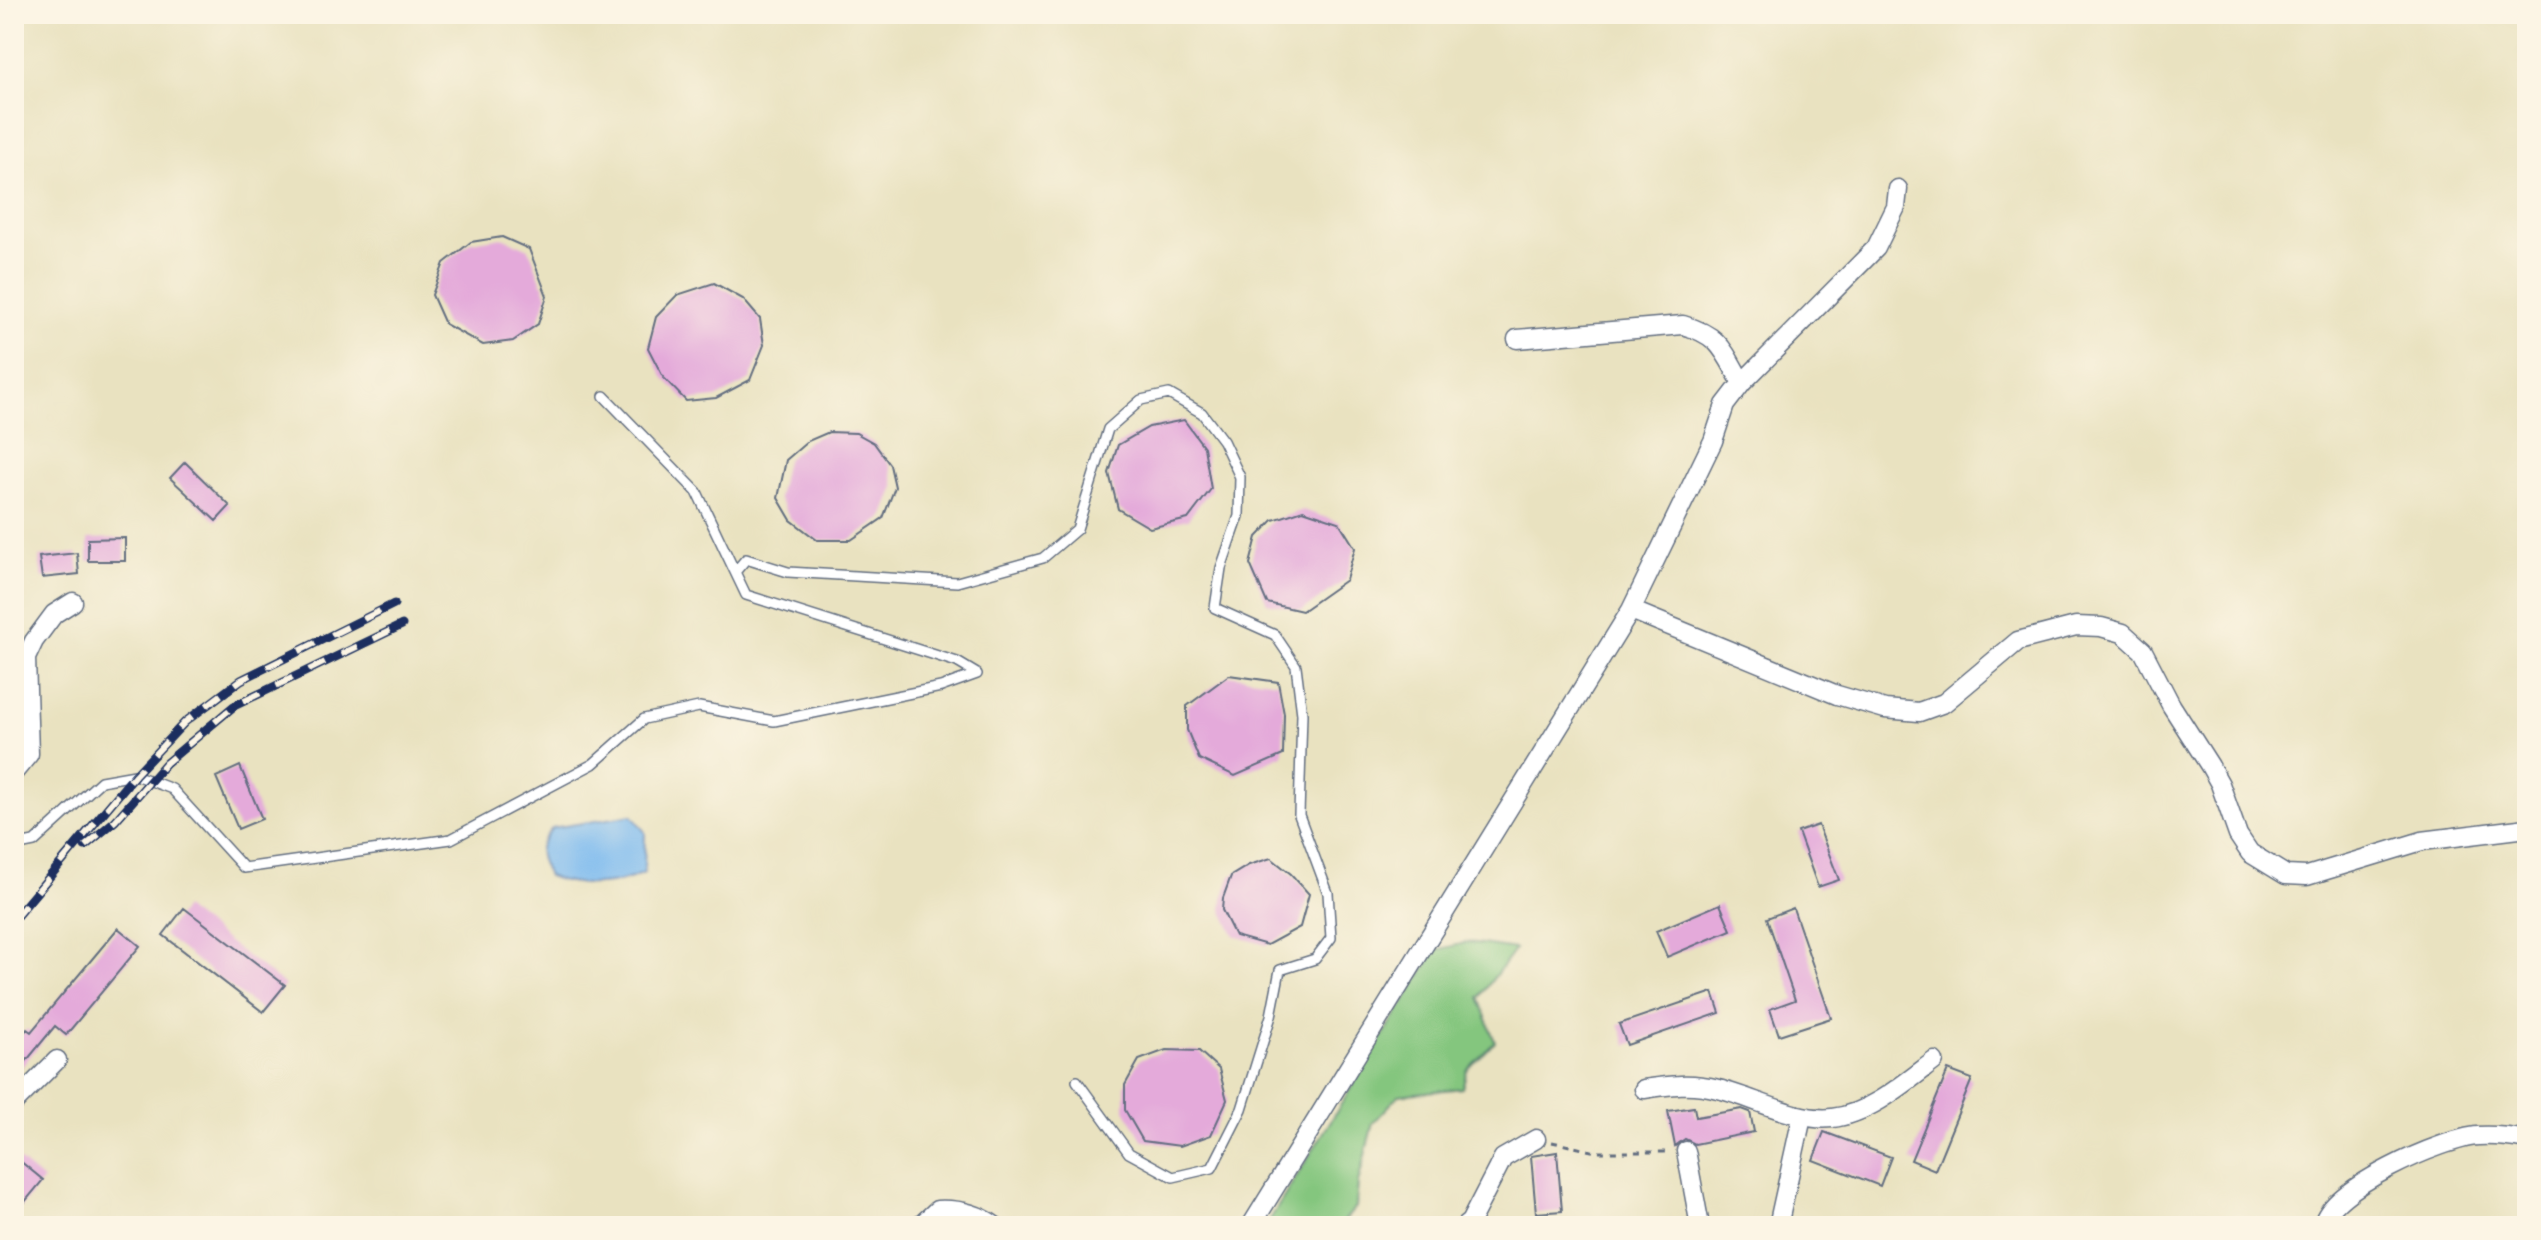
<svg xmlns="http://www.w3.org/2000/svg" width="2541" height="1240" font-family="'Libre Bodoni',serif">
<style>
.green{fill:#84c67e;stroke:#507a6e;stroke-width:2}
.water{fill:#7cbaef;stroke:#4c74a6;stroke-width:2}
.building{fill:#e4aada}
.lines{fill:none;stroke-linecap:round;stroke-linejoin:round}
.lane-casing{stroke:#636e80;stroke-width:12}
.street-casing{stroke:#636e80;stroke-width:21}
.path{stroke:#636e80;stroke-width:3;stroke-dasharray:6 6;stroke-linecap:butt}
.lane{stroke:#fff;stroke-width:9}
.street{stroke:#fff;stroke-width:18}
.rail-casing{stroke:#1b2f5e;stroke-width:9}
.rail{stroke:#fcf5e5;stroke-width:6;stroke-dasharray:18;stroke-linecap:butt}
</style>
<rect width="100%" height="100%" fill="#fcf5e5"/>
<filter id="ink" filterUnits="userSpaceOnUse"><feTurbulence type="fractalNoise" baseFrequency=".0125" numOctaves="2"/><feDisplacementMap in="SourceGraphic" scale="16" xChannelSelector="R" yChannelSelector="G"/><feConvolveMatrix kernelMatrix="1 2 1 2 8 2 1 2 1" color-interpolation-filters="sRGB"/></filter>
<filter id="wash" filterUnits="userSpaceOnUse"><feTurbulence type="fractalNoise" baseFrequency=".006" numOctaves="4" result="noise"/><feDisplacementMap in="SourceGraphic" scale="32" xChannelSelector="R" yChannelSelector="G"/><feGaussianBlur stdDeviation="1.8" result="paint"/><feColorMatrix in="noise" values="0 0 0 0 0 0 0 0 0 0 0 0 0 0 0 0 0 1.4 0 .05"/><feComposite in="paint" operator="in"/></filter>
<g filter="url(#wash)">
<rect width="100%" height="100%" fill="#e9e2c0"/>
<path class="green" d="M1469 942 1515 949 1479 998 1495 1042 1467 1070 1462 1088 1399 1095 1373 1123 1358 1183 1356 1207 1340 1226H1266L1436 950Z"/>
<path class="water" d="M632 815 645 832 644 873C614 887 579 888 548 876 537 853 535 848 552 828Z"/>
<g id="blocks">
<path class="building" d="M502 237 529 249 547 296 538 324 513 341 483 345 445 324 432 295 444 263 471 242Z
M714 283 743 299 760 319 764 345 750 380 716 398 686 401 663 377 648 348 656 317 677 295Z
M1184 420 1204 447 1211 489 1188 519 1150 528 1118 509 1109 473 1118 445 1149 427Z
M829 432 856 433 874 443 890 465 895 487 883 518 851 540H817L791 520 778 498 786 460 808 441Z
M185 462 230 506 216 521 170 478Z
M1303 510 1339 522 1355 548 1346 580 1302 611 1267 603 1250 564 1257 537 1273 520Z
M125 538V561H88V539Z
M77 553 79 574 42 578 39 557Z
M1229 675 1278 682 1284 714 1283 755 1235 776 1199 759 1187 730V706Z
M240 766 262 819 238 829 216 777Z
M1818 825 1839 880 1818 887 1798 832Z
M1271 858 1291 874 1309 894 1300 927 1267 945 1235 936 1222 910 1223 898 1231 876 1249 865Z
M1720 904 1731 930 1667 957 1656 931Z
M184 908 285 985 263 1012 163 935Z
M1793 908 1831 1018 1779 1035 1770 1009 1795 1000 1767 918Z
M118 928 140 946 66 1035 55 1026 14 1076V1044L27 1029 31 1032Z
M1713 992 1720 1013 1627 1045 1619 1024Z
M1166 1050 1199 1051 1219 1069 1227 1100 1211 1135 1180 1146 1143 1141 1125 1110V1085L1139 1060Z
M1948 1070 1972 1079 1935 1170 1911 1160Z
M1694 1107 1696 1117 1742 1109 1750 1112 1754 1132 1695 1144 1685 1139 1675 1146 1668 1111Z
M1824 1132 1891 1157 1880 1186 1813 1160Z
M1557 1152 1562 1211 1536 1213 1531 1156Z
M14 1156 43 1180 14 1215Z"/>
</g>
</g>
<g filter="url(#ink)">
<use href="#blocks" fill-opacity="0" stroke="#636e80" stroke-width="2"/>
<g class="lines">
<g class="lane-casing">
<path id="lane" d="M604 396 697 492 735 572
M14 846 34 842 101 781 135 775 172 789 244 868 451 839 593 764 644 719 699 707 774 721 941 687 977 674 957 662 746 595 735 572 746 559 788 572 957 582 1043 558 1077 529 1108 429 1141 400 1169 394 1202 413 1223 441 1240 477 1239 516 1221 568 1215 608 1275 635 1296 666 1302 714 1299 815 1328 893 1331 938 1315 959 1280 970 1271 1016 1242 1109 1212 1168 1173 1177 1129 1153 1077 1081"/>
</g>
<g class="street-casing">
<path id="street" d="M1517 339 1683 325C1721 336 1723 350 1742 383
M1631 610 1837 695 1885 709 1919 712 1944 703 2018 641 2076 626 2101 627 2123 633 2143 651 2171 705 2210 766 2220 784 2238 835 2250 853 2286 875 2307 876 2422 841 2527 828
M14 772 29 754 26 658 34 641 54 614 73 602
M1644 1089C1670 1085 1692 1082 1718 1089 1753 1097 1796 1122 1832 1118 1869 1114 1905 1083 1934 1061
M14 1103 57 1060
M1686 1151 1700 1226
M920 1226 937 1210C958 1209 977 1213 995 1226
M1251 1226 1631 610 1713 441 1725 405 1742 383 1876 248 1896 207 1898 189
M1465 1226 1470 1222 1503 1158 1536 1139
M1778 1226 1802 1117
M2323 1226C2327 1189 2444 1138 2478 1136 2494 1135 2511 1137 2527 1140"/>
</g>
<path class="path" d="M1552 1142 1596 1152H1667"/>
<use href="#lane" class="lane"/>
<use href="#street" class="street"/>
<g class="rail-casing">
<path id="rail" d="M85 846 115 821 166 763 234 706 402 625
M14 919 135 775 185 722 241 680 394 604"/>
</g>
<use href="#rail" class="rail"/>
</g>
</g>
<rect width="2541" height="1240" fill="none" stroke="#fcf5e5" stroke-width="48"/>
</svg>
